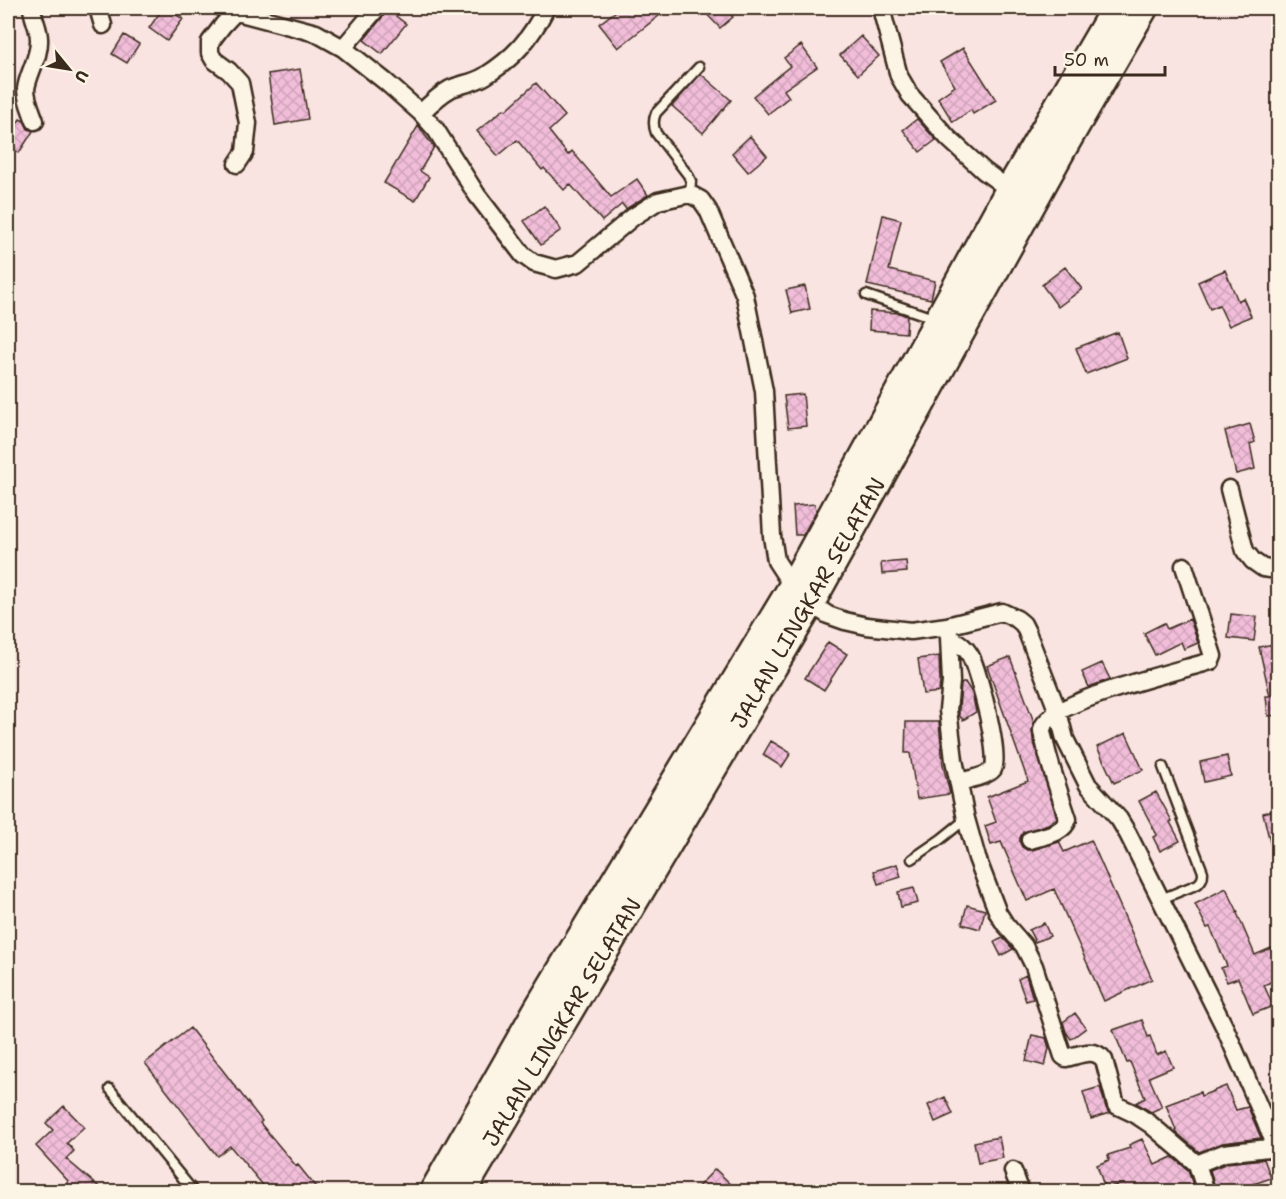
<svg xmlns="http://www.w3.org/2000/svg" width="1286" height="1199" font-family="'Shantell Sans',sans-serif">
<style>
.building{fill:url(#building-cross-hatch);stroke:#3b2a1e;stroke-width:1.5}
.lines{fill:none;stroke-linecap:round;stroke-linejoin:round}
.lane-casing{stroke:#3b2a1e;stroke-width:13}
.street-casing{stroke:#3b2a1e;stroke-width:21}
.highway-casing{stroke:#3b2a1e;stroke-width:33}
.lane{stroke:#fcf5e5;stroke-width:8}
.street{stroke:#fcf5e5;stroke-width:16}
.highway{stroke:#fcf5e5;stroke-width:28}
.labels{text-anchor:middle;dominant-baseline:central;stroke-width:4.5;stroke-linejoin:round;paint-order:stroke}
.street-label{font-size:22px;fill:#3b2a1e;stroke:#fcf5e5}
</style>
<defs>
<pattern id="building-cross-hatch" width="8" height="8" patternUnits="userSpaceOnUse" patternTransform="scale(1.5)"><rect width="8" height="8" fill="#f1bdd9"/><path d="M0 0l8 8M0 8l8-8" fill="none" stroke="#d0a3ba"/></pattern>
</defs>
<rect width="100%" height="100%" fill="#f9e4e1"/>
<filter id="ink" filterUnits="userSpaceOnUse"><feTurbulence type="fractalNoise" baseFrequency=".0167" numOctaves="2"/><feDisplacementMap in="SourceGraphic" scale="12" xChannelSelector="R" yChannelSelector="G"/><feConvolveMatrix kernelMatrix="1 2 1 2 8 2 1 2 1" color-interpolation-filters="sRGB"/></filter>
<g filter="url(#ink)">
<path class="building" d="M163 8H166L183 19 167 41 149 28Z
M620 8H669L618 48 599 24Z
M701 8H724L733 17 720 28Z
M388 10 406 24 382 54 364 40Z
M124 35 139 44 127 63 112 54Z
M861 36 879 56 858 75 840 55Z
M801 45 817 67 784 90 789 97 768 114 753 96 790 66 784 58Z
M963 48 996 100 973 114 971 110 953 122 938 98 955 86 940 62Z
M300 69 308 119 275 125 268 74Z
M701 74 731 100 703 133 672 106Z
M536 83 565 116 549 131 568 155 572 151 611 197 637 179 648 195 626 209 622 204 602 221 570 184 564 190 544 168 542 170 517 140 498 156 477 131 504 109 506 110Z
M20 119 24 121 28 129 33 131 19 153 8 145V138Z
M917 119 936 140 920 152 903 130Z
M418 126 434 147 420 171 429 177 415 201 384 183Z
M750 136 767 156 748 172 732 153Z
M544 206 561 230 541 245 524 221Z
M883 215 901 220 889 270 935 281 931 299 867 285Z
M1065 267 1082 289 1058 307 1042 285Z
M1225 270 1238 301 1243 298 1251 316 1229 326 1219 305 1210 309 1198 282Z
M805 286 810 309 792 313 786 290Z
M870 311 899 313 907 316 906 333 869 330Z
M1118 332 1127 358 1086 374 1076 348Z
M803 394 806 426 788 428 784 396Z
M1250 424 1255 442 1250 444 1255 469 1236 474 1225 431Z
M815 504 816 511 803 535H795L793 506Z
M906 561 907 572 882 574 881 563Z
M1231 614 1257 617 1254 641 1228 638Z
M1190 619 1198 643 1184 649 1181 642 1155 655 1144 633 1164 623 1167 629Z
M828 642 847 654 824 690 805 678Z
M1278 643V715L1268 716 1266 696H1270L1259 647Z
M939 656 940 682 939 692 923 694 918 659Z
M1010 657 1034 722 1032 731 1033 739 1057 818 1048 824 1023 832 1020 838V843L1022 847 1027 850H1032L1059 842 1064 852 1091 840 1152 979 1104 1001 1054 889 1027 901 1001 842 991 845 985 826 996 822 987 797 1028 781 987 666Z
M1102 663 1110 679 1089 687 1082 672Z
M965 682 972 693 976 712 963 720 959 715V710L961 684Z
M906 722H939L943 765 950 794 917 799 910 753H905Z
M1126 733 1143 770 1114 783 1097 747Z
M771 741 791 753 782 767 763 755Z
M1227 756 1231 776 1204 782 1200 762Z
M1156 792 1172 821 1170 822 1180 841 1160 851 1153 837 1157 835 1139 801Z
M1278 809V858L1274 859 1263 813Z
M897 864 901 877 878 884 874 871Z
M914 888 918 903 901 907 898 892Z
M1226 888 1238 912 1237 913 1255 955 1271 948 1278 967V979L1264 985 1273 1006 1253 1014 1238 978 1227 982 1221 968 1227 966 1210 927 1207 928 1195 904Z
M967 905 985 910 980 929 962 924Z
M1044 923 1050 936 1035 942 1029 930Z
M1003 938 1013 949 1001 956 994 942Z
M1026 975 1033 999 1026 1001 1018 979Z
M1075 1013 1086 1028 1071 1039 1066 1032 1063 1022Z
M1142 1020 1148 1037 1150 1036 1157 1055 1166 1051 1173 1067 1149 1077 1162 1107 1151 1112 1136 1103 1145 1098 1130 1062 1127 1063 1113 1030Z
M190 1028 262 1121 260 1123 296 1166 298 1165 319 1191H268L230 1146 217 1156 145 1063Z
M1032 1035 1046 1038 1049 1048 1045 1066 1026 1061Z
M1226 1086 1236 1110 1248 1107 1261 1138 1223 1143 1199 1152 1177 1133 1166 1105 1200 1092 1201 1096Z
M1100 1087 1106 1108 1109 1113 1091 1119 1083 1092Z
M945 1097 953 1114 935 1122 928 1105Z
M64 1106 84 1127 67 1143 74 1151 66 1159 104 1191H77L67 1183 68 1181 36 1146 53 1130 46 1123Z
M999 1137 1003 1158 978 1163 974 1142Z
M1142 1139 1155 1165 1172 1157 1188 1170 1195 1191H1152L1150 1186 1133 1191H1118L1116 1185 1105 1189 1097 1165 1109 1160 1108 1155 1130 1148 1129 1145Z
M1264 1159 1271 1178 1242 1188 1244 1191H1216L1210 1170 1227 1163Z
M715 1169 738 1191H694Z"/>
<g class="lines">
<g class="lane-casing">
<path id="lane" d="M690 194 691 181 688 175 656 133C653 125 653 120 656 113L699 67
M866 295 936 319
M912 859 941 839 966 819
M1161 899 1198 884C1202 880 1203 878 1203 872L1163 767
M110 1089 194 1192"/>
</g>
<g class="street-casing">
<path id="street" d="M32 8C33 19 39 28 39 39 40 57 28 73 26 89 26 100 32 112 35 121
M98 8 103 25
M222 8 316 33 343 48 386 82 421 113 436 130 477 195 523 255 534 263 556 269 578 263 633 217 658 201 690 194 701 200 708 210 745 296 764 391 772 536 776 561 793 587
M881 8 899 76 910 95 948 138 984 171 1010 190
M343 48 377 8
M421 113C430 104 439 95 450 89 461 84 474 83 485 76 514 58 531 38 546 8
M237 164 245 152 248 123 240 83 229 71 214 60 210 53V42L223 25 239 8
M1229 489 1245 551 1253 561 1263 568 1278 570
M810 603 828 615 845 621 867 626 911 631 947 626 1002 612 1017 619 1023 624 1027 632 1058 712 1065 739 1088 785 1119 819 1128 834 1225 1028 1278 1151
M947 626 949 637 951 682 948 710 954 760 966 819 977 858 998 913 1005 924 1024 946 1034 966 1063 1056 1066 1058C1079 1055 1095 1047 1104 1060L1116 1105 1135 1114 1150 1124 1197 1164
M949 637C957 642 965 646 970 655 978 670 1001 756 993 769 988 776 967 780 959 782
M1030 840C1043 836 1064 834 1068 819 1060 795 1052 772 1046 748 1045 742 1042 735 1042 730 1045 701 1183 670 1211 661L1213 656 1184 566
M1013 1171 1021 1192
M1206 1192 1197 1164 1224 1153 1277 1147"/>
</g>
<g class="highway-casing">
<path id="highway" d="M434 1192 539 1008 793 587 1010 190 1116 8
M461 1192 810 603 1062 148 1143 8"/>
</g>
<use href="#lane" class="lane"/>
<use href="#street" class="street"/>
<use href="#highway" class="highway"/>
</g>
</g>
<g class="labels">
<g class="street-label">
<text transform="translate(808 603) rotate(-60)">JALAN LINGKAR SELATAN</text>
<text transform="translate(562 1022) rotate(-59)">JALAN LINGKAR SELATAN</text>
</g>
</g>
<rect width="1286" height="1199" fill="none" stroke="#fcf5e5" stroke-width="30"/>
<rect x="15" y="15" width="1256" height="1169" fill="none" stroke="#3b2a1e" stroke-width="2" filter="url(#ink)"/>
<g transform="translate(69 69) rotate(120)" stroke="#fcf5e5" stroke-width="4.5" paint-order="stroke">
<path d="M0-4.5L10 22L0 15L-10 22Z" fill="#3b2a1e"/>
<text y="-9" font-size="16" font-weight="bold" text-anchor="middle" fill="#3b2a1e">U</text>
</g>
<path d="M1055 66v9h110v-9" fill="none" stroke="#3b2a1e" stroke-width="3"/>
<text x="1064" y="66" font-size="18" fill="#3b2a1e" stroke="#fcf5e5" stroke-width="4.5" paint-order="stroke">50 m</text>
</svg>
